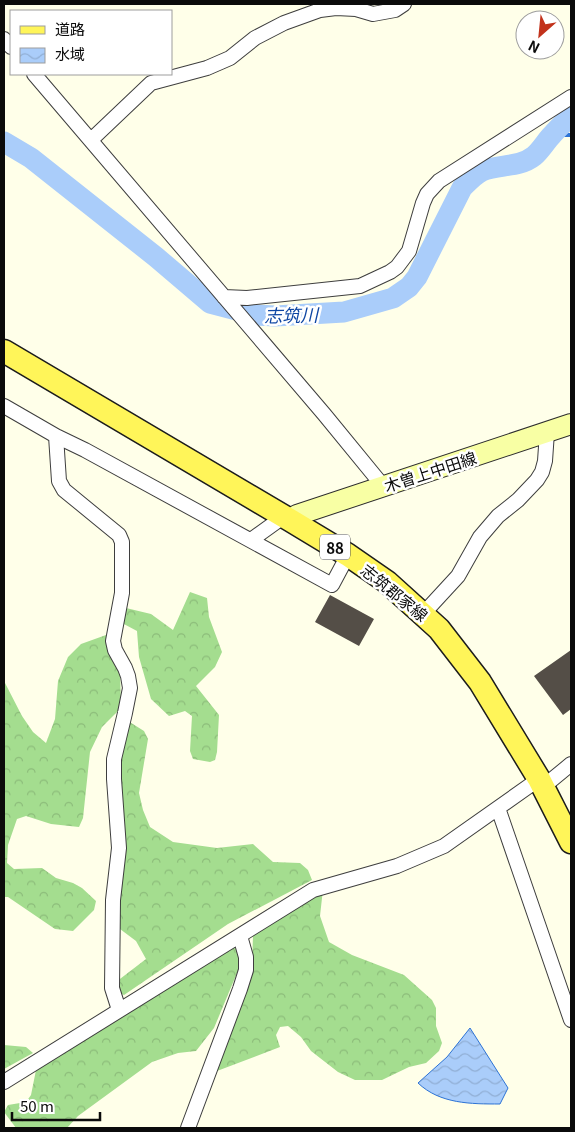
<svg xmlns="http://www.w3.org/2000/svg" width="575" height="1132" font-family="Georgia,'Noto Sans JP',serif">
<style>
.forest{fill:url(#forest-crowns)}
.water{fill:url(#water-waves);stroke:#2d73d5}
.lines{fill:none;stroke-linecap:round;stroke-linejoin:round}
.stream{stroke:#2d73d5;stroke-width:4}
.river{stroke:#aacdfa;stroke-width:21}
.building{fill:#544e47}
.minor-casing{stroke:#3e3e3e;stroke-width:16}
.secondary-casing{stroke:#2d2d2d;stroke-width:22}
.primary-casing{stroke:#1c1c1c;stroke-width:25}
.minor{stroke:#fff;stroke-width:14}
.secondary{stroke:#f8ffa4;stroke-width:20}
.primary{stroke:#fff559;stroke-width:22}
.labels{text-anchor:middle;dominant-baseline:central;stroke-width:5;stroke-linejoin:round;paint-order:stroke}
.shield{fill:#fff;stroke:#545454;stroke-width:1}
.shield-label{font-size:15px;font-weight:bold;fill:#0b0b0b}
.street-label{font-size:16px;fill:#0b0b0b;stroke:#fff}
.water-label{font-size:18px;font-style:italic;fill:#0e46a3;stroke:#fff}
</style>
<defs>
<pattern id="forest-crowns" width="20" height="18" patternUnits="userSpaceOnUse" patternTransform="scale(1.25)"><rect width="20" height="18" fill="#a4dd8f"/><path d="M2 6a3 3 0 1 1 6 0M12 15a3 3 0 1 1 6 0" fill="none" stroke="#8cbc7a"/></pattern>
<pattern id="water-waves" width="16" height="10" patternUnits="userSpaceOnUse" patternTransform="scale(1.25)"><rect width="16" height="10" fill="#aacdfa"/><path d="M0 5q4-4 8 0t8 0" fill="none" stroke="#91afd5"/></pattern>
</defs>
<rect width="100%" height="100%" fill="#ffffe9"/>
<path class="forest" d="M190 592 207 598 209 617 222 652 215 667 196 686 219 715 217 752 215 760 210 762 193 759 190 751 192 716 185 711 169 716 151 699 139 657 137 631 122 623 126 608 151 614 173 630Z
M106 635 111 653 120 669 121 708 102 727 90 752 83 818 79 827 51 824 26 816 17 819 8 845 7 863 14 869 42 868 56 878 73 883 82 888 96 901 94 910 73 931 55 929 8 897H4V681L22 716 33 732 46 743 55 719 58 681 68 657 81 644Z
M128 721 144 731 148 739 139 793 143 810 150 827 173 842 217 848 253 844 273 862 300 863 308 870 312 880 228 924 124 995 116 991V982L146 959 136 941 116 926 120 835 121 745Z
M323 889 320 916 329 942 352 955 404 975 432 1000 436 1008V1026L442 1043 439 1051 426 1063 409 1067 382 1080H355L338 1072 311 1051 301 1037 288 1026 280 1027 276 1035 280 1047 217 1071 252 965 253 935Z
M232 945 239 952 242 961 214 1028 196 1051 178 1053 152 1062 78 1116 67 1128H16L4 1112 8 1105 26 1102 31 1095 36 1070Z
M4 1045 26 1047 33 1053 4 1069Z"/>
<path class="water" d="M470 1028 508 1088 500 1104C471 1104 440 1104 418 1083L447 1057Z"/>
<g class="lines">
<path class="stream" d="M552 135H571"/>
<path class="river" d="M4 142 31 158 156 257 210 303 256 315 275 316 344 312 393 298 409 287 417 277 462 188C468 182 474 175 482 171 499 164 519 168 534 156 541 150 546 141 552 135 558 128 565 122 571 116"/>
</g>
<path class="building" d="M330 595 374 619 359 646 315 622Z
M571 650V709L563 715 534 676Z"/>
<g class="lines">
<g class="minor-casing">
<path id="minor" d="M4 39 11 47
M34 74 324 414 383 486
M91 140 151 83 207 68 230 58 255 38 284 23 320 10 336 8 356 9 373 14 395 10 404 4
M224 297 247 298 360 286 390 272 397 267 409 251 423 203 427 194 439 181 571 97
M4 406 56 436 85 450 332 585 348 555
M56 436 59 481 64 490 119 535 122 542V593L113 641 115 650 125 668 128 676 130 688 125 713 114 759V779L119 848 113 900 112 988 119 1010
M251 540 283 517
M423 614 458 576 480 537 498 516 518 500 537 480 542 472 545 461 547 432
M543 787 571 764
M498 808 571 1020
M4 1082 313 890 397 866 444 846 539 779
M188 1128 240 989 246 970V957L240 936"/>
</g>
<g class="secondary-casing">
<path id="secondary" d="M290 520 297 515 571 424"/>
</g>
<g class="primary-casing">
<path id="primary" d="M4 351 290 520 348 555 387 582 439 629 480 682 539 779 571 842"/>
</g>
<use href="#minor" class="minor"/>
<use href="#secondary" class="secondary"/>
<use href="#primary" class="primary"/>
</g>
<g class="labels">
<rect class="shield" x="320" y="534.5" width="30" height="25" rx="4"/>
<g class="shield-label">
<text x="335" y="547">88</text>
</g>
<g class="street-label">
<text transform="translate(430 471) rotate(-18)">木曽上中田線</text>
<text transform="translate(395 592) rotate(39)">志筑郡家線</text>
</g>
<g class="water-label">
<text transform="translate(291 314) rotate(-1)">志筑川</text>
</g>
</g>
<rect width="575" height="1132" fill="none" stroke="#0b0b0b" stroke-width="10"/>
<rect x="10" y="10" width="162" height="65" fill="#ffffff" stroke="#9d9d9d"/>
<rect x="20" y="26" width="25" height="8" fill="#fff559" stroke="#9d9d9d"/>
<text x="55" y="35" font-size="15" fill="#0b0b0b">道路</text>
<rect x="20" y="48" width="25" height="15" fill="url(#water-waves)" stroke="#9d9d9d"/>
<text x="55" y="60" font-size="15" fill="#0b0b0b">水域</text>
<g transform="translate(540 35) rotate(207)"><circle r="24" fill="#ffffff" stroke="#9d9d9d"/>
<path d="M0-4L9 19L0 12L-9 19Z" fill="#c2321b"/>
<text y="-8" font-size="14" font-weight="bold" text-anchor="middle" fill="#0b0b0b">N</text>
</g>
<path d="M12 1112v8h88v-8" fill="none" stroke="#0b0b0b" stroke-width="2.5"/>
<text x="20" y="1112" font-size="15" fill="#0b0b0b" stroke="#ffffff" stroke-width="4" paint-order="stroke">50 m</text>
</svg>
